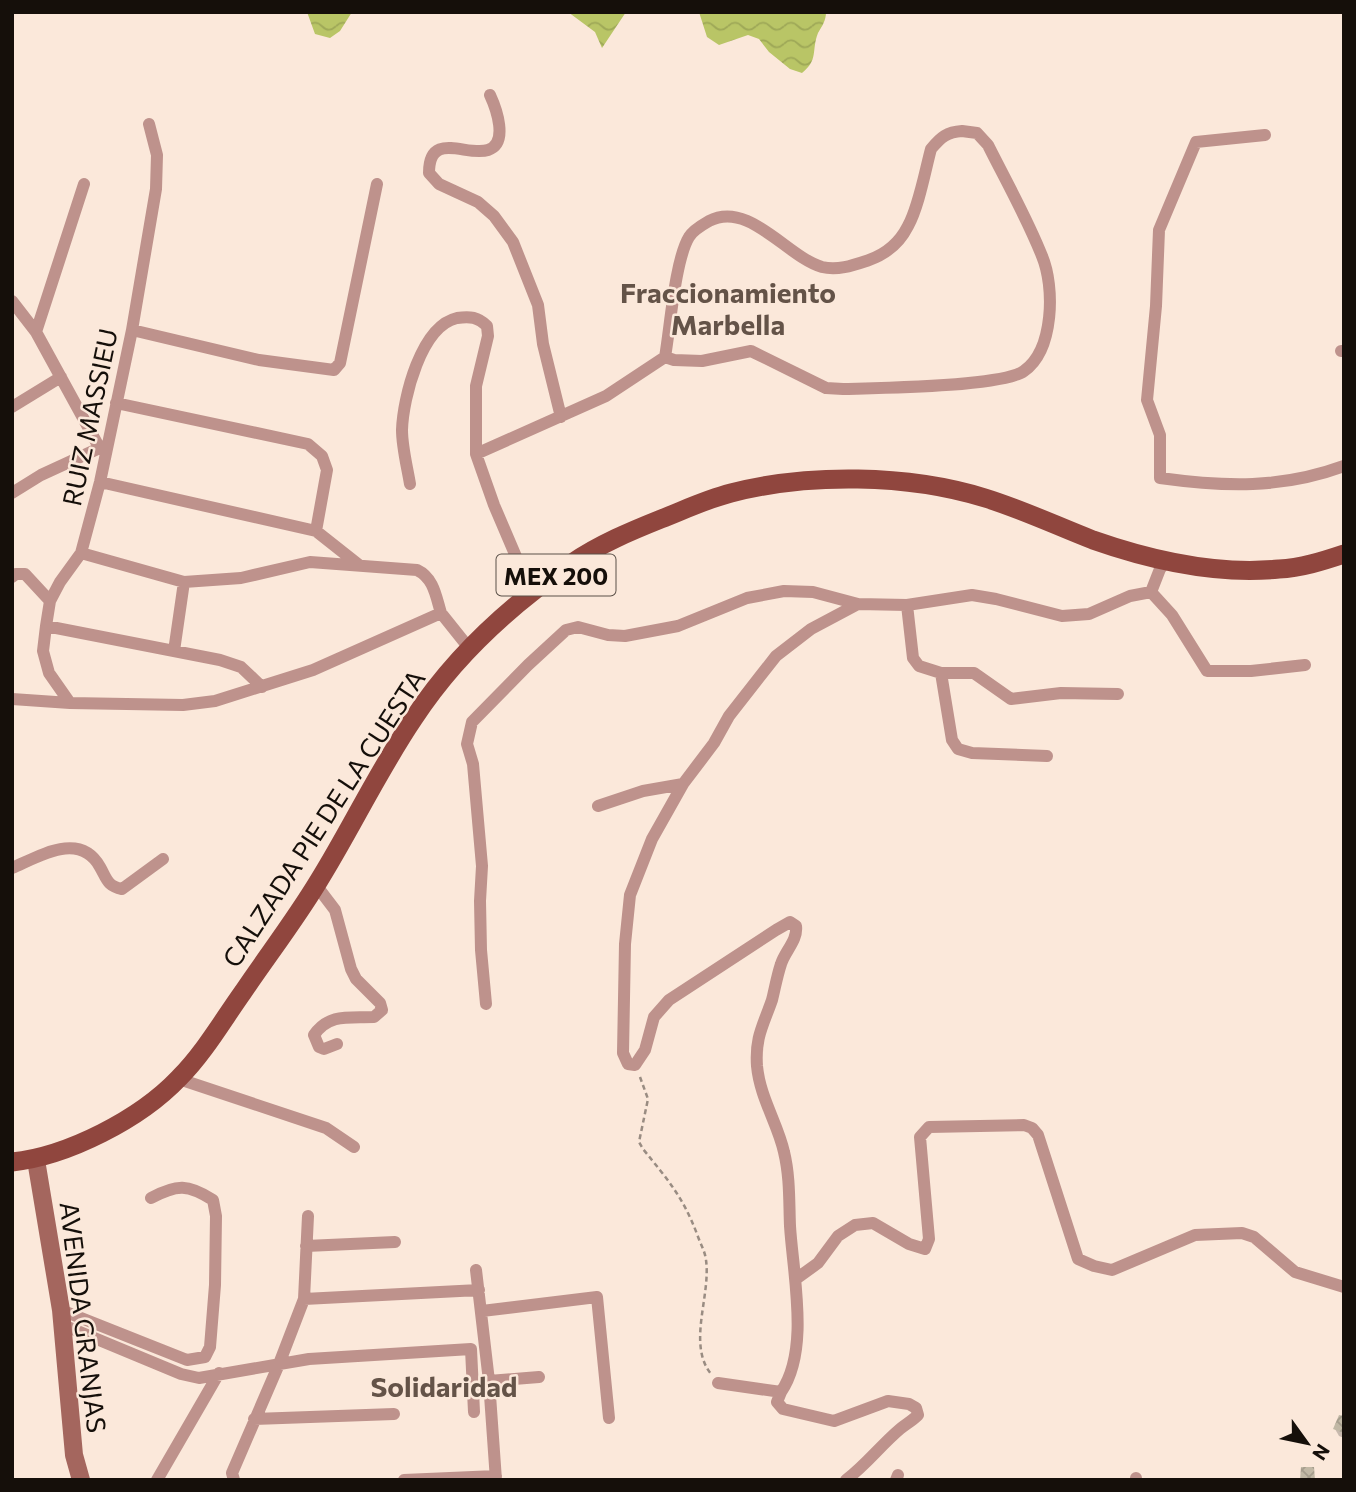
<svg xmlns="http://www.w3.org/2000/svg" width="1356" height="1492" font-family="Commissioner,sans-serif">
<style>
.water{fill:url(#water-waves)}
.shadow{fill:#0003}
.building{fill:url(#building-cross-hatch)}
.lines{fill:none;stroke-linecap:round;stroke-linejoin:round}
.path{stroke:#998c82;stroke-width:2.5;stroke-dasharray:5 3.5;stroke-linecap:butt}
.minor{stroke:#be928c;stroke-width:12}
.secondary{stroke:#a4665e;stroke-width:18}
.primary{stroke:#90463e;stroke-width:19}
.labels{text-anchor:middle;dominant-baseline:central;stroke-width:5;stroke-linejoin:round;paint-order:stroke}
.shield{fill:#fbe8da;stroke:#5a5048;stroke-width:2}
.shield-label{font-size:24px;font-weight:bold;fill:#150f0a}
.street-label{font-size:26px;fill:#150f0a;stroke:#fbe8da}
.neighbourhood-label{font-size:28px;font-weight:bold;fill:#645348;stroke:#fbe8da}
</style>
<defs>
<pattern id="water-waves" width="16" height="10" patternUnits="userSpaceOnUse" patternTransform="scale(1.75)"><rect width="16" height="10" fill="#b9c566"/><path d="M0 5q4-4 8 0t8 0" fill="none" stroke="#9ea857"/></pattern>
<pattern id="building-cross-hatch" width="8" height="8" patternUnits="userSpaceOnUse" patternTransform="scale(1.75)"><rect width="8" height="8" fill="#c1b8a5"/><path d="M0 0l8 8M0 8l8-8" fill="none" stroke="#a59d8d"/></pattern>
</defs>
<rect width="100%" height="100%" fill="#fbe8da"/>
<path class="water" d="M307 12H352L340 31 330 38 315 34Z
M568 12H626L602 48 595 32Z
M699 12H826C826 21 822 26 818 33 811 51 819 59 802 73L790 69 769 52 759 39 748 35 719 45 707 37Z"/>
<path class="shadow" d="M1344 1418V1438L1339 1436 1335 1429Z"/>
<path class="building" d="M1339 1415 1344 1416V1433L1333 1429Z
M1301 1467H1314L1315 1480H1300Z"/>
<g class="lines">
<path class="path" d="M640 1077 648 1099 639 1142 643 1149C668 1180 683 1197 697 1234 700 1243 705 1251 706 1260 711 1296 687 1344 711 1374"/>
<path class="minor" d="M490 95C496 108 509 143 488 150 467 157 429 130 429 173L439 184 478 202 494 216 513 242 538 305 543 344 561 417
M962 131 977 133 988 145C1006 181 1027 218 1042 256 1055 287 1054 350 1024 371 1002 387 877 388 843 389L826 388 751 351 702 361 674 360 665 357C670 329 675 260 689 237 693 230 702 225 709 221 749 200 787 257 822 267 838 271 854 265 869 260 886 254 900 242 908 226 919 206 925 171 931 149 941 137 947 132 962 131Z
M1265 135 1196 142 1159 230 1156 306 1147 400 1160 435V478C1225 487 1281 489 1344 466
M12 301 36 332 99 447
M132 330 259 360 334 370 340 363 377 184
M36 332 84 184
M1341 351H1344
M116 403 308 444 322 456 327 470 316 531
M12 407 61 377
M476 454 606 396 665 357
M100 482 316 531 359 565
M410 484C407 466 402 447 402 430 403 398 421 326 457 318 470 316 478 317 487 326L488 336 476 386V454L494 505 532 594
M12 493 41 475 104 446
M81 553 184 582 241 578 310 562 417 570C434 578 436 597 441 613
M12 577 16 574H25L50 601
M1151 592 1172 615 1207 671H1251L1305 665
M1151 592 1160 569 1167 560
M907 605 913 658 919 666 941 673H974L1011 699 1061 693 1118 694
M46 626 220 660 241 667 262 687
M174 651 184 582
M941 673 952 740 958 749 972 753 1047 756
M12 699 70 703 183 705 215 701 313 670 441 613 469 648
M70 703 49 673 43 651 46 626 50 601 60 582 81 553 100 482 132 330 156 189 157 155 149 124
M598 806 643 791 683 784
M12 868C40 856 80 831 100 867 107 879 107 886 122 889L163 859
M316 885 335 910 351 969 356 979 380 1003 382 1010 374 1017C350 1018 329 1013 314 1035L319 1047 324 1049 337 1044
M486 1004 481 950 480 901 482 866 473 764 467 744 472 722 528 665 566 630 578 627 608 635 625 636 678 626 747 598 784 591 813 592 858 604 907 605 972 595 996 599 1062 616 1089 614 1130 596 1151 592
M179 1079 326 1128 354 1147
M306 1246 395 1242
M476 1270 489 1381 496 1480
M796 1279 818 1263 838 1236 855 1225 873 1223 909 1244 925 1249 929 1239 920 1137 929 1127 1024 1125 1032 1128 1038 1135 1078 1259 1094 1266 1112 1270 1195 1235 1242 1233 1254 1237 1295 1272 1344 1287
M304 1299 479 1290
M61 1310 187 1360 205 1357 210 1347 215 1285 216 1216 213 1200C188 1184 177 1184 151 1198
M482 1311 597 1297 609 1418
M63 1325 181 1374 199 1378 309 1359 471 1349 474 1412
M489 1381 539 1377
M718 1383 781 1392C810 1350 793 1275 790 1226 789 1201 790 1177 784 1152 778 1124 760 1098 757 1066 755 1037 763 1026 772 1000 775 988 777 976 781 964 785 951 798 940 796 926L790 922 776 930 669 1000 654 1017 645 1050 635 1065 628 1064 623 1053 625 944 630 895 652 839 683 784 714 743 729 716 776 656 811 629 858 604
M781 1392 777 1402 783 1409 834 1421 888 1401 909 1404 916 1408 918 1415C912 1421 906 1424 900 1429 881 1445 866 1465 846 1480
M254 1419 394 1414
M157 1480 219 1373
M234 1480 232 1473 279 1364 304 1299 308 1216
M404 1480 496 1476
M896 1480 898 1475
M1136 1480V1478"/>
<path class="secondary" d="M36 1160 61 1310 74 1455 81 1480"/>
<path class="primary" d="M12 1162C68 1156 140 1119 179 1078 204 1053 223 1020 243 992 268 955 295 920 318 882 351 829 378 771 414 718 454 657 512 604 572 563 600 544 631 531 661 519 684 510 707 499 731 493 808 473 908 474 985 498 1021 509 1057 526 1093 540 1150 560 1218 575 1279 569 1301 568 1323 561 1344 554"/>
</g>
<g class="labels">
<rect class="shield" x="496.5" y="554.5" width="119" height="41" rx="5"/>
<g class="shield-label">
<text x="556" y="575">MEX 200</text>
</g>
<g class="street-label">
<text transform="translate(89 417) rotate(-78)">RUIZ MASSIEU</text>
<text transform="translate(323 818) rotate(-57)">CALZADA PIE DE LA CUESTA</text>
<text transform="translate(84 1317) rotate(83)">AVENIDA GRANJAS</text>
</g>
<g class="neighbourhood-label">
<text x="728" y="292">Fraccionamiento<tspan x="728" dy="32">Marbella</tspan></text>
<text x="444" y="1386">Solidaridad</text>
</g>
</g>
<rect width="1356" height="1492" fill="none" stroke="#150f0a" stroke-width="28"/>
<g transform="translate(1307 1443) rotate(123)" stroke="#fbe8da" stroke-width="5" paint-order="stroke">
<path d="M0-5L12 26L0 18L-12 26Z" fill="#150f0a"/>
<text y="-10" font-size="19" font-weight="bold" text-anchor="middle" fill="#150f0a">N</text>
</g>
</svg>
